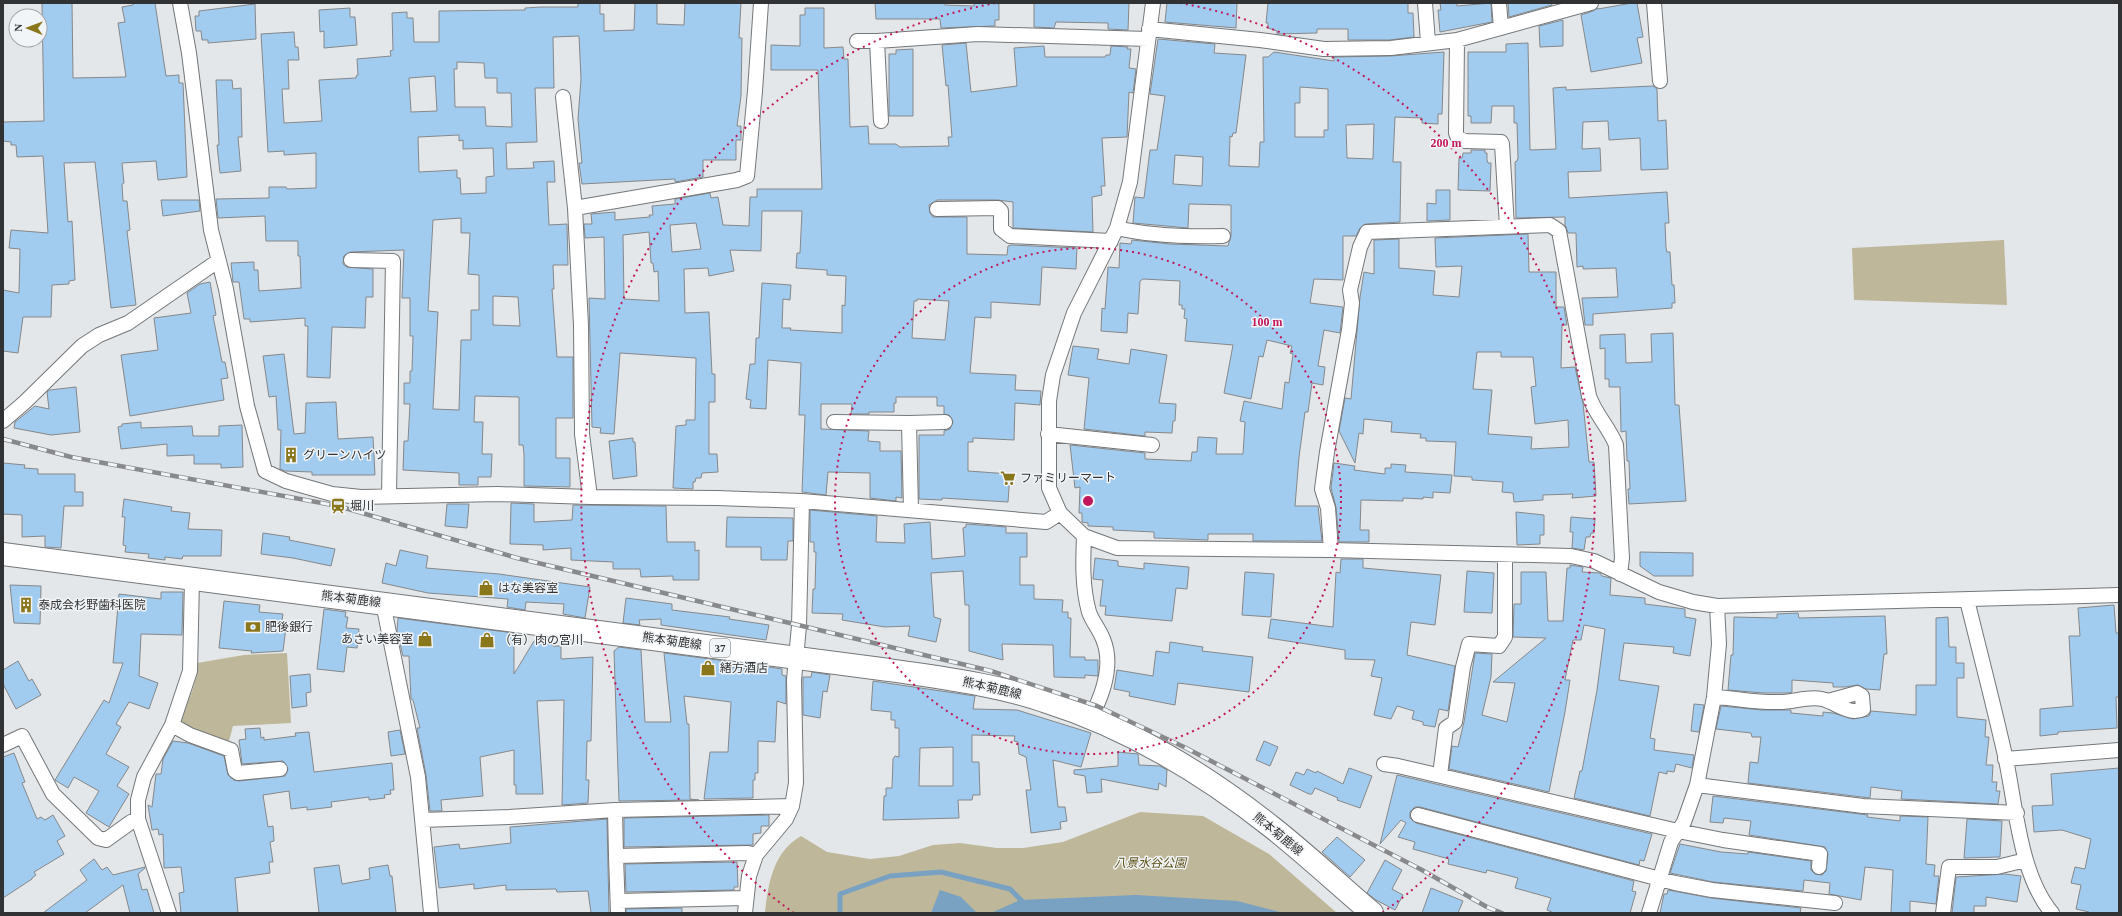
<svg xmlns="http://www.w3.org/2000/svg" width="2122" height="916" font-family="'Times New Roman','Noto Sans JP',serif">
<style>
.green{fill:#beb799}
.water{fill:#78a1c2}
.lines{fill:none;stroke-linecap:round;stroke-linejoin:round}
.stream{stroke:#78a1c2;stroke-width:5}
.building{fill:#a2ccef;stroke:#85888a;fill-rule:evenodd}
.minor-casing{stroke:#747779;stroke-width:16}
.primary-casing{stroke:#747779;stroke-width:24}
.minor{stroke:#fff;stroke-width:14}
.primary{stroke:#fff;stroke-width:22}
.rail-casing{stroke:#87898b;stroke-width:4.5}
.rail{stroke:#f2f5f7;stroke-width:3;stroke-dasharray:9;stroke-linecap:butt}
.ring{fill:none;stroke:#c2185b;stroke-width:2;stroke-dasharray:2 4}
.labels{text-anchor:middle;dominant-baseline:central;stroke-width:3;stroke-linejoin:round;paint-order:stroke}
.shield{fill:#f2f5f7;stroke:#6b6c6e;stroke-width:1}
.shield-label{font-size:11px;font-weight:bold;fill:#313233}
.poi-label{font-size:12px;fill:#313233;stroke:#f2f5f7;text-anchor:start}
.street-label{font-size:12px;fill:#313233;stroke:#f2f5f7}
.park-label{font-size:12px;font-style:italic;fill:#5d5016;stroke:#f2f5f7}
.centre{fill:#c2185b;stroke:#f2f5f7;stroke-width:2}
.ring-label{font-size:12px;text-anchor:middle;font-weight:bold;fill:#c2185b;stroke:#f2f5f7;stroke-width:3;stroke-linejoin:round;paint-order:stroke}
</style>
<rect width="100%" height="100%" fill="#e4e7ea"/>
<path class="green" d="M2004 240 2007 305 1854 300 1852 248Z
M287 653 291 723 233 726 229 741C213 737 188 735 181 719 188 700 198 683 197 663L244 655Z
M1140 812 1203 816 1269 854 1337 913H765C768 884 773 852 801 836L827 852 870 859 899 856 933 845 960 843 997 848H1023L1063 842Z"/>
<path class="water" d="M940 890 961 897 977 913H931Z
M1136 895 1237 901 1284 913H991L1020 900Z"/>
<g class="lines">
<path class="stream" d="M840 913V894L890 876 941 872 1010 889 1034 913"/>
</g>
<path class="building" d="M42 3H72L73 78 126 77 118 23 125 22 122 7 133 5V3H155L166 76 179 75V83H183L187 177 158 180 156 161 122 163 124 183 122 184 123 201H127L130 230 127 231 136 305 111 308 95 162 64 163 68 222 72 221 75 280 69 281V284L52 285 51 317H23L18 353 3 351V290L19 293 20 249 9 248 11 230 48 233 43 156 17 157 16 145H11V142L3 141V122L44 121Z
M578 3H600V14H604V31L634 30 635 3H657V24L684 25 685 3H741L739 38H742L741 96 737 126H741V140H736V160H703V177L675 182V179L582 184 579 163H582L578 119 581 79 579 36 553 37 554 88H535L537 142 506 143 507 169 534 168 533 162 554 161 555 182H547L549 225 567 224 568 265H553L554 289H552L557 357H573V418H556V458H570V487L524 486V454L523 445H519V397L475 396 474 422H483L482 454H492L491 477H478V485H459V473L403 470 404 441H408L410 404H404V383H410V371H412L413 336H410V298H402L404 250 351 252 344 256 343 264 347 267 373 269V297H366L365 328 332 327 330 378 307 377 308 326H305V318L250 322V319H244L239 282H233L231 263 254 262V270H258L259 291 301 288 300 256H298V241H266L265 216 218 218 216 199 269 198V187H286L287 189 316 188V153L284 155V151L268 152 261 34 294 32 295 47H298L299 60H288L289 89H282L284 123 322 121 319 80 356 78V76L358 75 357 59 391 56 390 51 393 50 392 13 407 12V18H413L414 42H439V11L525 10V8L541 7H578ZM457 62 484 63 485 78H497V93H511L512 127 486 126 485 107H455L454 69H457ZM435 76 437 111 411 112 409 78ZM459 135V141L463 140V149L493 148 494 176 486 177V193L461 194 460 178H457V170L419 172 418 137ZM461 218V233H470L468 274 479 275V310H471V340H461L459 410 433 409 438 312 428 311 433 220ZM493 296 518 297 520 326 493 325Z
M875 3H945V5L974 6V3H994L999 4V20H995V26L941 28 940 19H876Z
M1034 3H1129L1128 30 1108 29V23L1056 22 1054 28 1034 27Z
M1167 3H1237L1236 28 1165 22Z
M1268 3H1408V13H1413L1414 37 1390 40H1348V29H1317V33L1277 34V31L1268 28V23H1266Z
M1440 3H1457V6L1491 3 1492 22 1440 32 1438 10H1441Z
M1508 3H1551L1552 5 1509 17Z
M1632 3H1637L1643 37 1637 38 1642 63 1591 72 1581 15 1593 11 1598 8V9Z
M255 4 256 39 208 43V40H202L201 31H196L195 16H199V11Z
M350 8V17H355L357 45 324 48V31L320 32 319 10Z
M805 8H824V48L843 47 844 59H848L850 127 868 126 869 144H896L900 147 949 146 948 137H952L948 85 946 86 942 45 966 43 971 92 1017 86 1014 48 1044 46 1045 57H1105L1106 55H1110L1111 46 1128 47 1127 49H1131L1129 68 1136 69 1133 93 1129 92 1127 137 1102 138 1105 186H1101L1102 195 1092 197 1093 232 1013 228V202L998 200H937L929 205 930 213 933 217H967V254L1007 255 1008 246 1011 245 1077 248 1076 269 1042 267 1040 305 991 302V318L975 317 970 373 1016 375 1015 390 1041 391 1040 405 1015 403 1014 440 973 438V442H968V471L1010 474 1008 502 942 498V500L919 499V435H944V431L950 429 953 422 949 415 944 414V406H937V397H896V403H894V412H869V414H851L852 404H821V429L869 431 868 441 880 442V451H901L902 498 896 497V501L870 498V473L828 472 826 495 802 492 805 415H799L801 363 768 360 766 409 750 408 751 400 746 399 750 364H755L756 338H759L762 283 791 285 790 300 783 299 782 328H791L790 330 842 333V305L845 306 846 276 827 275V270L796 268 797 253H800L802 211H762L761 251 730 250 734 271 709 276 708 268 684 269 685 313 709 312 712 374H715V402H709V454H717L718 472 702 473 701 478H696L695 482H693V489L673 488 676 426 686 425V420H695L696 358 620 353 614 434 600 433 601 428 592 427 589 298 605 299 604 237 585 238 584 224H592L591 214 615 212V220L650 217 649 215H653L652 206 675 204V199L710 193 711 198 718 197 723 225 749 226 750 197H757V189H822L818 70H771V45L800 46V15H805ZM696 223 701 249 672 252 670 225ZM649 232 651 263H653L654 272 658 271 659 301 624 299 623 235ZM917 299 949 301 945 340 912 338 914 301H917Z
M1563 20V46L1540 47 1539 26Z
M1158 39 1215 44 1214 53 1246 55 1236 133H1233L1232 137 1230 136 1229 166 1259 167 1260 142H1264L1263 57H1268L1274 52 1334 61V57L1391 56 1444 52 1442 114H1438V124L1422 123V118L1395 117 1393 162H1401L1400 222 1366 224 1360 228 1356 236H1343V280L1314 279 1310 303 1343 307 1340 333 1324 330 1318 366 1325 367 1323 385 1312 383 1308 412H1305L1299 457 1295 506H1318L1322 541H1253V534H1208V540L1154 538V532L1113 530V527L1088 526V523L1082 522V513H1079L1080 487 1075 488 1070 445 1145 453V459L1191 461 1192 452H1197L1198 437 1217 438 1216 454H1243L1245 422 1240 421 1244 401 1282 409 1285 382 1289 383 1293 354 1290 353 1292 346 1267 340 1263 357 1259 356 1251 399 1224 393 1233 345 1185 341 1187 319 1184 318 1185 309H1182V305H1179L1180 281 1143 279 1140 281 1138 314 1128 313 1127 333 1101 331 1102 308 1105 309 1108 267 1119 268 1120 243 1131 244 1132 240 1170 244 1228 246 1231 236V205L1189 204 1188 228 1133 223 1135 197 1144 198 1150 150H1157L1165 96 1150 94ZM1300 87 1328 89V130H1324V137H1295V103H1300ZM1374 124 1373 159 1347 158 1346 125ZM1175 155 1203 157 1202 186 1173 184Z
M1528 43 1530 150 1556 149 1553 88 1566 87V90L1653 86 1657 89 1658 121 1666 120 1668 169 1641 170 1640 138 1609 140 1608 121 1583 122 1582 149 1600 148 1601 171 1568 172 1569 198 1667 192 1669 223H1665L1666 248 1667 252H1670L1672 285H1674L1675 303H1672V308L1593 314V325H1585L1582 298 1618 297 1616 268 1583 269V266L1577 267 1576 233H1568L1565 225V217L1516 218 1515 162 1517 161 1518 158 1517 123H1514V106H1492L1491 123H1471V116H1468V52H1506V44Z
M913 49V116H889V54H896V50Z
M216 80H232L233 89 241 88 242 137H238L241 171 220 173 217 145H219Z
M1471 150H1485V153H1487V160L1488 163H1491L1490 191 1458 190 1459 158H1462L1463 153H1471Z
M1436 190H1450V220L1427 221V203L1436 204Z
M161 200H199L200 211 163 216Z
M1528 234 1529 272H1556V307H1564L1567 325H1562L1561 368 1575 367 1583 403 1589 462H1594L1596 496 1572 498 1573 494 1543 495V500L1514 502 1513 493 1502 492 1503 482 1472 480V477L1454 476 1456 442 1426 441V438H1420L1421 434 1391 432 1392 422 1364 419 1363 434 1359 433 1355 463 1339 431 1345 398 1351 399 1360 297 1364 272 1374 274V240L1399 239V268L1435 271 1433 295 1459 297 1462 266 1436 267 1435 238ZM1477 352H1501V357H1533L1536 386 1531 387 1535 424 1568 420 1569 447 1531 449 1532 437 1488 434 1492 390 1473 389Z
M210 282 216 315 213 316 222 362H225L228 378 221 379 224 400 130 416 121 355 158 350 154 318 191 313 187 293 200 284Z
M1673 333 1675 405H1679L1686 501 1629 504 1628 489H1630L1629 461H1627L1626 431 1621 432 1620 387H1609V379H1605V348L1600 349V335L1625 334 1626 363 1652 362 1651 334Z
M1073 346 1099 349 1097 359 1129 364 1131 349 1167 355 1159 403 1176 404 1175 421H1173L1172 433 1145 432V436L1084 429 1089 378 1068 375Z
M284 354 294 434 305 433 306 403 336 402 338 439 373 437 375 475H312V472L285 471 280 469 281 430H278L276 396 269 397 263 356Z
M76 387 80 432 51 435 14 428 15 422 35 406 49 409 47 392 50 390Z
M141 422V428L192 426 193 436H219V426L242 425 243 467 221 468V464H194V455L167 456V444L121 449 118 427 122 426V424Z
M633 438V442H635L637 476 613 479 609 441Z
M3 463 25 465 24 468 38 469V474H75V492H83V506H64L61 548 45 547V536L22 537V515L3 514Z
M1334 463 1355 466 1354 470 1385 474V468H1391V464L1406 465 1405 472 1452 475 1450 493 1433 492V498L1423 497V499L1403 498V501L1361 500 1360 530H1369V542H1339L1336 507 1331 488Z
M124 499 172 507 171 511 190 513 188 529 222 530 221 556H183L182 559 165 557V560L148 558 149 554 125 552 126 546 123 545 125 517H122Z
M511 503 534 504V522L572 520 573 505 666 506 667 542H695V551L699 550V580H673V576L641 577 640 569H613V562L571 560V548L543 550V545L510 544Z
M447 504H469L467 528 445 526Z
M810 510 877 516 876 542 905 543 904 524 930 522 932 559 965 556 963 528 966 527V524L1006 527V533H1027V557H1020V585H1034V599L1063 600 1062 612H1068V618H1071L1070 657H1085V660H1098V676L1085 675V678L1054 677 1053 645 1002 644 1003 660 969 651V605H965L963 571 931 573 934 617 941 619 936 642 908 636 910 626 885 627 842 620 843 614 812 613 813 589H815L816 552H814V542H810Z
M1516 512 1544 515V535H1540V544L1517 545Z
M727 517 793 518V541H788L787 560H761V547H726Z
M1571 517 1595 519 1594 533H1591L1590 537H1586L1584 550 1572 548 1573 532H1570Z
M263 533 290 537 289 540 335 549 331 566 293 558 261 554Z
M400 550 428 556 426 568 499 574 590 587 585 618 563 614 564 604 526 602 525 610 507 607 508 599 428 593 382 583 386 563 396 566Z
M1640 552 1693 553V576H1654L1640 566Z
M1095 558 1118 561V566L1144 569V563L1189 567 1187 589 1176 588 1172 621 1105 615 1106 606H1100L1103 580 1093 579Z
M1341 559H1363V568L1441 575 1435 625 1411 622 1407 655 1455 666 1448 711 1439 709 1435 727 1423 725V722L1412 719 1414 711 1397 706 1391 719 1374 715 1382 678 1371 676 1375 660 1345 659V650L1268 638 1271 619 1333 627 1336 572 1340 573Z
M1570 565 1583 567 1582 572 1600 573 1602 576 1611 578 1610 595 1645 598V604L1685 609V617L1696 619 1690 656 1673 653 1674 647 1624 643 1619 680 1659 686 1650 738 1655 739 1654 750 1694 755 1692 768 1676 764 1674 772 1667 771V774L1659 772 1650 816 1574 798 1580 771H1582L1597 690 1605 629 1584 625 1581 640H1573L1565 680H1570L1565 712 1549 792 1449 769 1452 746 1458 747 1464 722 1475 653 1492 654 1491 677 1482 715 1507 722 1515 683 1493 682 1546 638 1513 637 1514 604H1521V572H1546L1548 621H1563L1567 568H1570Z
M1467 571 1494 573 1492 613 1464 612Z
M1245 572 1274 574 1271 617 1242 615Z
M10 585 41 586 40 624 14 623Z
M161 592H183L182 635 141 634 139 676 158 683 149 709 129 702 116 724 121 727 106 754 129 767 117 786 129 794 109 827 86 813 99 791 74 777 68 788 55 780 104 700 109 703 123 663H113L119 594 161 599Z
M626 598 672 604V610L730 617 729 619 769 625 766 640 661 625V619L639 620 640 625 623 623Z
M224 601 260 605 259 612 283 614 281 626 286 627 283 651 251 653 252 651 219 648Z
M2114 605 2116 633H2119V697H2116L2117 728 2058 732V734L2040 736V709L2073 706 2069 636H2080L2078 608Z
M324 609 346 612 345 617H348L346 628 359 629 357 648 347 647 344 672 317 669Z
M1798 613 1799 618 1885 616 1887 654H1884L1880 690 1866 689 1858 685 1845 687H1833V683L1792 680V692L1789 693H1763L1728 690 1731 655H1733L1734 617 1777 618V614Z
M1948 617 1949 647H1956V663H1964V678H1957V717L1986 720 1985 737H1989L1986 765H1993L1992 782H1997L1996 791H2000L1998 804 1901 799 1902 791 1871 787 1870 798 1748 783 1750 762 1758 763 1761 737H1752L1751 733 1716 729 1721 706 1762 710H1791V713L1823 716V712L1833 713 1853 719 1869 716 1871 711 1916 715V685H1936V618Z
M398 618 514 633V674L534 641H549L553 646H561V659L593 657 591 741H587L586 780H589L588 803 562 805 564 700 537 701 543 794H516V785H514V750L480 757 483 796 441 800 442 811H430L426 775 417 728H420L413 700 411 699 409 656H403L397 631Z
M1170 642 1203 647 1202 651 1253 657 1249 692 1178 683 1175 705 1129 696 1130 692 1114 689 1117 670 1153 676 1156 651 1169 653Z
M619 647 641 650 645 722H671L664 653 726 661 725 667 756 669V665L782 669V675L786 676V704L777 701 775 742 758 741V773H755V780H753V798L704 799 710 752H728L731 702 684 696 687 724H689L690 799 699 800 619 801 614 651Z
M18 661 29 681 32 679 41 695 16 709 3 684V670Z
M812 672 830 675 827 692 823 691 820 718 803 715V677H811Z
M310 674 311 692 306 693 307 706 292 708 290 676Z
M873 681 975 696 973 709 1017 710 1091 733 1081 767 1053 760 1058 807H1065L1067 821 1060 822 1061 829 1031 833 1026 790H1031L1026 757 1019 754 1018 742 1014 741 1015 736 972 735V762H979L980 795H973L972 800H958L959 818 883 820 884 796H886V788H892L893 759 895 756 899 757V728H895V720H891V712L871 710ZM953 747V786H919L920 748Z
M1694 704 1704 705 1699 732 1691 731Z
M260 728 261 738 264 737V740L296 736 295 733 309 732 314 772 392 763 394 790H390L391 794 384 795 385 798 369 800V797L331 802 332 807 307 810V807L291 809 289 791 263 795 268 827 273 826 274 841 270 842 273 862H269L270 873 235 878 238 913H181L179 893 184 892 181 867 164 868 163 834 159 835 158 829 152 830 148 805 152 807 156 774H161L163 759 173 741 188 743 224 756 228 775 234 780 239 781 285 776 288 769 283 761 242 764 239 740 246 739 245 729Z
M400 730 405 754 391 756 388 732Z
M1264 741 1278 747 1270 766 1256 760Z
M1118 752 1138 754 1139 765 1160 766 1167 770 1166 787 1159 783 1158 790 1101 779 1102 792 1087 793 1085 776 1074 774V770L1118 766Z
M14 753 25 782 22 783 37 819 41 817 45 820 53 815 65 836 57 841 64 854 34 872 36 875 32 878V879L3 898V757Z
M1349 768 1372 776 1360 808 1337 800 1338 798 1315 788 1312 794H1309L1290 785 1296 772 1304 775 1307 769 1316 773 1317 771 1343 784Z
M2119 768V913H2088L2089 912 2076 909 2081 885 2071 883 2075 867 2085 869 2091 839 2062 830 2034 832 2032 806 2053 805 2051 774Z
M1397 775 1652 834 1644 861 1640 860 1639 865 1420 807H1415L1410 812V818L1416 823 1634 881 1632 891 1636 892 1630 913H1554L1547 910 1551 898 1515 888 1518 878 1487 870 1486 873 1448 864 1449 859 1413 849 1415 842 1398 837 1406 823 1401 820 1380 844Z
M1713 796 1868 815 1867 817 1900 821V816L1928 817 1926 864 1935 865 1934 876H1939L1936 904 1910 901V913H1891L1893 870 1865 867 1861 900 1829 894 1830 883 1804 880 1803 891 1713 882 1670 873 1680 844 1721 852 1748 854V852L1811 861V870L1815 874 1822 875 1826 871 1828 854 1825 847 1749 835 1751 821 1724 818 1723 823 1710 822Z
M769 815V826H761V833L753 834V845L624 847V818Z
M607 819 609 913H591L588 891 557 892 556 889 506 890V885L474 889V884L439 888 434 847 459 844 460 849 511 843 510 827Z
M1967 819 2002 821 2000 857 1964 858Z
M1337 837 1365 860 1350 877 1322 852Z
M94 859 102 870 107 867 113 875 145 867V868L138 874 142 890 147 889 154 913H130L123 885 85 913H43L87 880 80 870Z
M1385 860 1402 870 1392 889 1403 895 1395 910 1376 900 1367 893Z
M737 862 738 887H734V890L626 892 625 864Z
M339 865 342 884 370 879 369 868 388 865 390 876H392L396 913H319L314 868Z
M2005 874 2021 876 2017 902 1986 897V906H1974V913H1952L1956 877Z
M1431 888 1463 901 1458 913H1422Z
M1668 890 1711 898 1801 908 1800 913H1660L1664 894H1667Z
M682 908V913H626V909Z"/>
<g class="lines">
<g class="minor-casing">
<path id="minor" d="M180 3 189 53 211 230 226 289 247 406 265 471 286 481 332 494 361 497 498 494 590 497 717 498 802 501 1046 522 1060 513
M1153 3 1130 182 1117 228 1074 313 1053 375 1049 401V488L1060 513 1084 536 1117 548 1331 550 1571 556 1594 561 1659 592 1693 602 1717 606 2119 595
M1425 3 1428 42
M1499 3 1501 28
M1654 3 1660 81
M1149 29 1260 40 1324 49 1391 48 1457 40 1591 3
M1457 40 1456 133 1458 138 1465 141 1501 142 1502 144 1507 227
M857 41H877L881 121
M877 41 978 34 1148 39
M563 97 575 208 581 325 582 434 590 497
M575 208 737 180 747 176 755 91 761 3
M937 209 998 208 1001 211V229L1010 236 1111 241
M1117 228C1151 236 1189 237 1223 236
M351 260 393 261 389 495
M3 421 25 402 82 346 99 335 128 323 218 261
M834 422 909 423
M1048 434 1152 445
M911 510 909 423 945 422
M1084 536C1083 561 1082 587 1089 612 1092 621 1099 629 1103 639 1114 665 1103 694 1091 717
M1331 550 1328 508 1322 489 1327 452 1349 330 1352 303 1350 290 1360 247 1367 232 1550 225 1559 231 1589 396C1595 414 1609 427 1616 445L1622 558 1620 574
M1967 600C1980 653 1994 706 2006 760 2016 807 2020 875 2052 913
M383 603 418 777 431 913
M1714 697C1735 698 1758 703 1779 702 1794 702 1808 696 1822 699 1835 702 1850 716 1863 709L1862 696 1857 693 1828 701
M172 725 190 735 231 750 235 771 238 773 280 769
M3 745 22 736 53 794 98 838 106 840 131 822 138 819
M2005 759 2119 750
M1384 764 1398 766 1678 831 1723 840 1820 854 1819 867
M1440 775 1446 728 1455 722 1463 667 1469 644 1499 646 1505 637V555
M1697 785 1863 806 2017 813
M615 810 616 856 748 853 756 855
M1418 815 1675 883 1712 890 1835 903
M422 820 509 817 615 810 792 806
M616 856 618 913
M618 901 745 898
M169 913 138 819V800L144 777 172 725 190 671 192 579
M745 913 749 876 756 855 786 819 792 806 796 783 794 680 799 626 802 501
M1649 913 1671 842 1684 822 1697 785 1714 697 1719 644 1717 606
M1943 913 1949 867H1997L2026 860"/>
</g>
<g class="primary-casing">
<path id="primary" d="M3 554 889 670C941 678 994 684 1044 701 1127 727 1205 774 1273 828 1307 855 1339 885 1372 913"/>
</g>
<use href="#minor" class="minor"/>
<use href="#primary" class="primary"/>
<g class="rail-casing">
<path id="rail" d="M3 439 71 457 338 506 517 558 991 671 1097 706 1184 747 1422 870 1487 907 1502 913"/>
</g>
<use href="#rail" class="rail"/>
</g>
<g class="ring">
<circle cx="1088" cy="501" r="253"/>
<path d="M794 913A506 506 0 0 1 996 3M1180 3A506 506 0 0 1 1382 913"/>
</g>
<defs>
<g id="building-bare" transform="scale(1.2)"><path d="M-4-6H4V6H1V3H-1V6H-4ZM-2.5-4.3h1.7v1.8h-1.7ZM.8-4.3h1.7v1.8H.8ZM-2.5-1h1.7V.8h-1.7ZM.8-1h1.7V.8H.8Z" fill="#8a761b" stroke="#f2f5f7" stroke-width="2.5" paint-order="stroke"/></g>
<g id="supermarket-bare" transform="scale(1.2)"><path d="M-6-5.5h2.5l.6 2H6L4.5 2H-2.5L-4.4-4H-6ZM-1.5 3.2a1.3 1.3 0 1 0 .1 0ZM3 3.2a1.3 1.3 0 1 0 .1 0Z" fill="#8a761b" stroke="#f2f5f7" stroke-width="2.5" paint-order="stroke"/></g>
<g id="station-bare" transform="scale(1.2)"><path d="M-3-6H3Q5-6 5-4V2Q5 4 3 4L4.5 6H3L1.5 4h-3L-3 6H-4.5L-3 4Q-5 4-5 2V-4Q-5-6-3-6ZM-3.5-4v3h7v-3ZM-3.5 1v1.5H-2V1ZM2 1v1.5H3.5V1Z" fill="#8a761b" stroke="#f2f5f7" stroke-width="2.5" paint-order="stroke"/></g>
<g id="shop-bare" transform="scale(1.2)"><path d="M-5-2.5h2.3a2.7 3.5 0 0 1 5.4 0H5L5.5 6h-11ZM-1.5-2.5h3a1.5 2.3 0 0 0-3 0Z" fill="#8a761b" stroke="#f2f5f7" stroke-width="2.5" paint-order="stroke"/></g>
<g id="bank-bare" transform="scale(1.2)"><path d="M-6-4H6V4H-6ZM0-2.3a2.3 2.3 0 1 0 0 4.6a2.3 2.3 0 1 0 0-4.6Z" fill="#8a761b" stroke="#f2f5f7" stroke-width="2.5" paint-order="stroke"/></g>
</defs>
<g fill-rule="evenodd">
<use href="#building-bare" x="291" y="455"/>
<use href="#supermarket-bare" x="1008" y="478"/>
<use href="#station-bare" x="338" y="506"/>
<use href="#shop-bare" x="486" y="588"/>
<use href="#building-bare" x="26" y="605"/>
<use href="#bank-bare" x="253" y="627"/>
<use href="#shop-bare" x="425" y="639"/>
<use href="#shop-bare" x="487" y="640"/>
<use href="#shop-bare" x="708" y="668"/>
</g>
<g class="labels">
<rect class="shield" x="710" y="639" width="20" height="18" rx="3"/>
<g class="shield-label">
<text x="720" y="648">37</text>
</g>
<g class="poi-label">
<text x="303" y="455">グリーンハイツ</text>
<text x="1020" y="478">ファミリーマート</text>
<text x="350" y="506">堀川</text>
<text x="498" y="588">はな美容室</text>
<text x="38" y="605">泰成会杉野歯科医院</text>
<text x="265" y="627">肥後銀行</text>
<text x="413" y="639" text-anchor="end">あさい美容室</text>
<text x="499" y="640">（有）肉の宮川</text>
<text x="720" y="668">緒方酒店</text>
</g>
<g class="street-label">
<text transform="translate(351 599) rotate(7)">熊本菊鹿線</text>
<text transform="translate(672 641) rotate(8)">熊本菊鹿線</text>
<text transform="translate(992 688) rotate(13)">熊本菊鹿線</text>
<text transform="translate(1278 834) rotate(39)">熊本菊鹿線</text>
</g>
<g class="park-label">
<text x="1150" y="863">八景水谷公園</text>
</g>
</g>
<circle cx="1088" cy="501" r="6" class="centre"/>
<g class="ring-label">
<text x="1446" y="147">200 m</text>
<text x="1267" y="326">100 m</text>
</g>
<rect width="2122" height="916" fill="none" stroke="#313233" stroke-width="8"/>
<g transform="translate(28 28) rotate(271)"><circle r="19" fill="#f2f5f7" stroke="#a5a7a9"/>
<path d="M0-3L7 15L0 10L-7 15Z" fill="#8a761b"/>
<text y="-6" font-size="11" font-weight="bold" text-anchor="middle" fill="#313233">N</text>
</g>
</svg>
